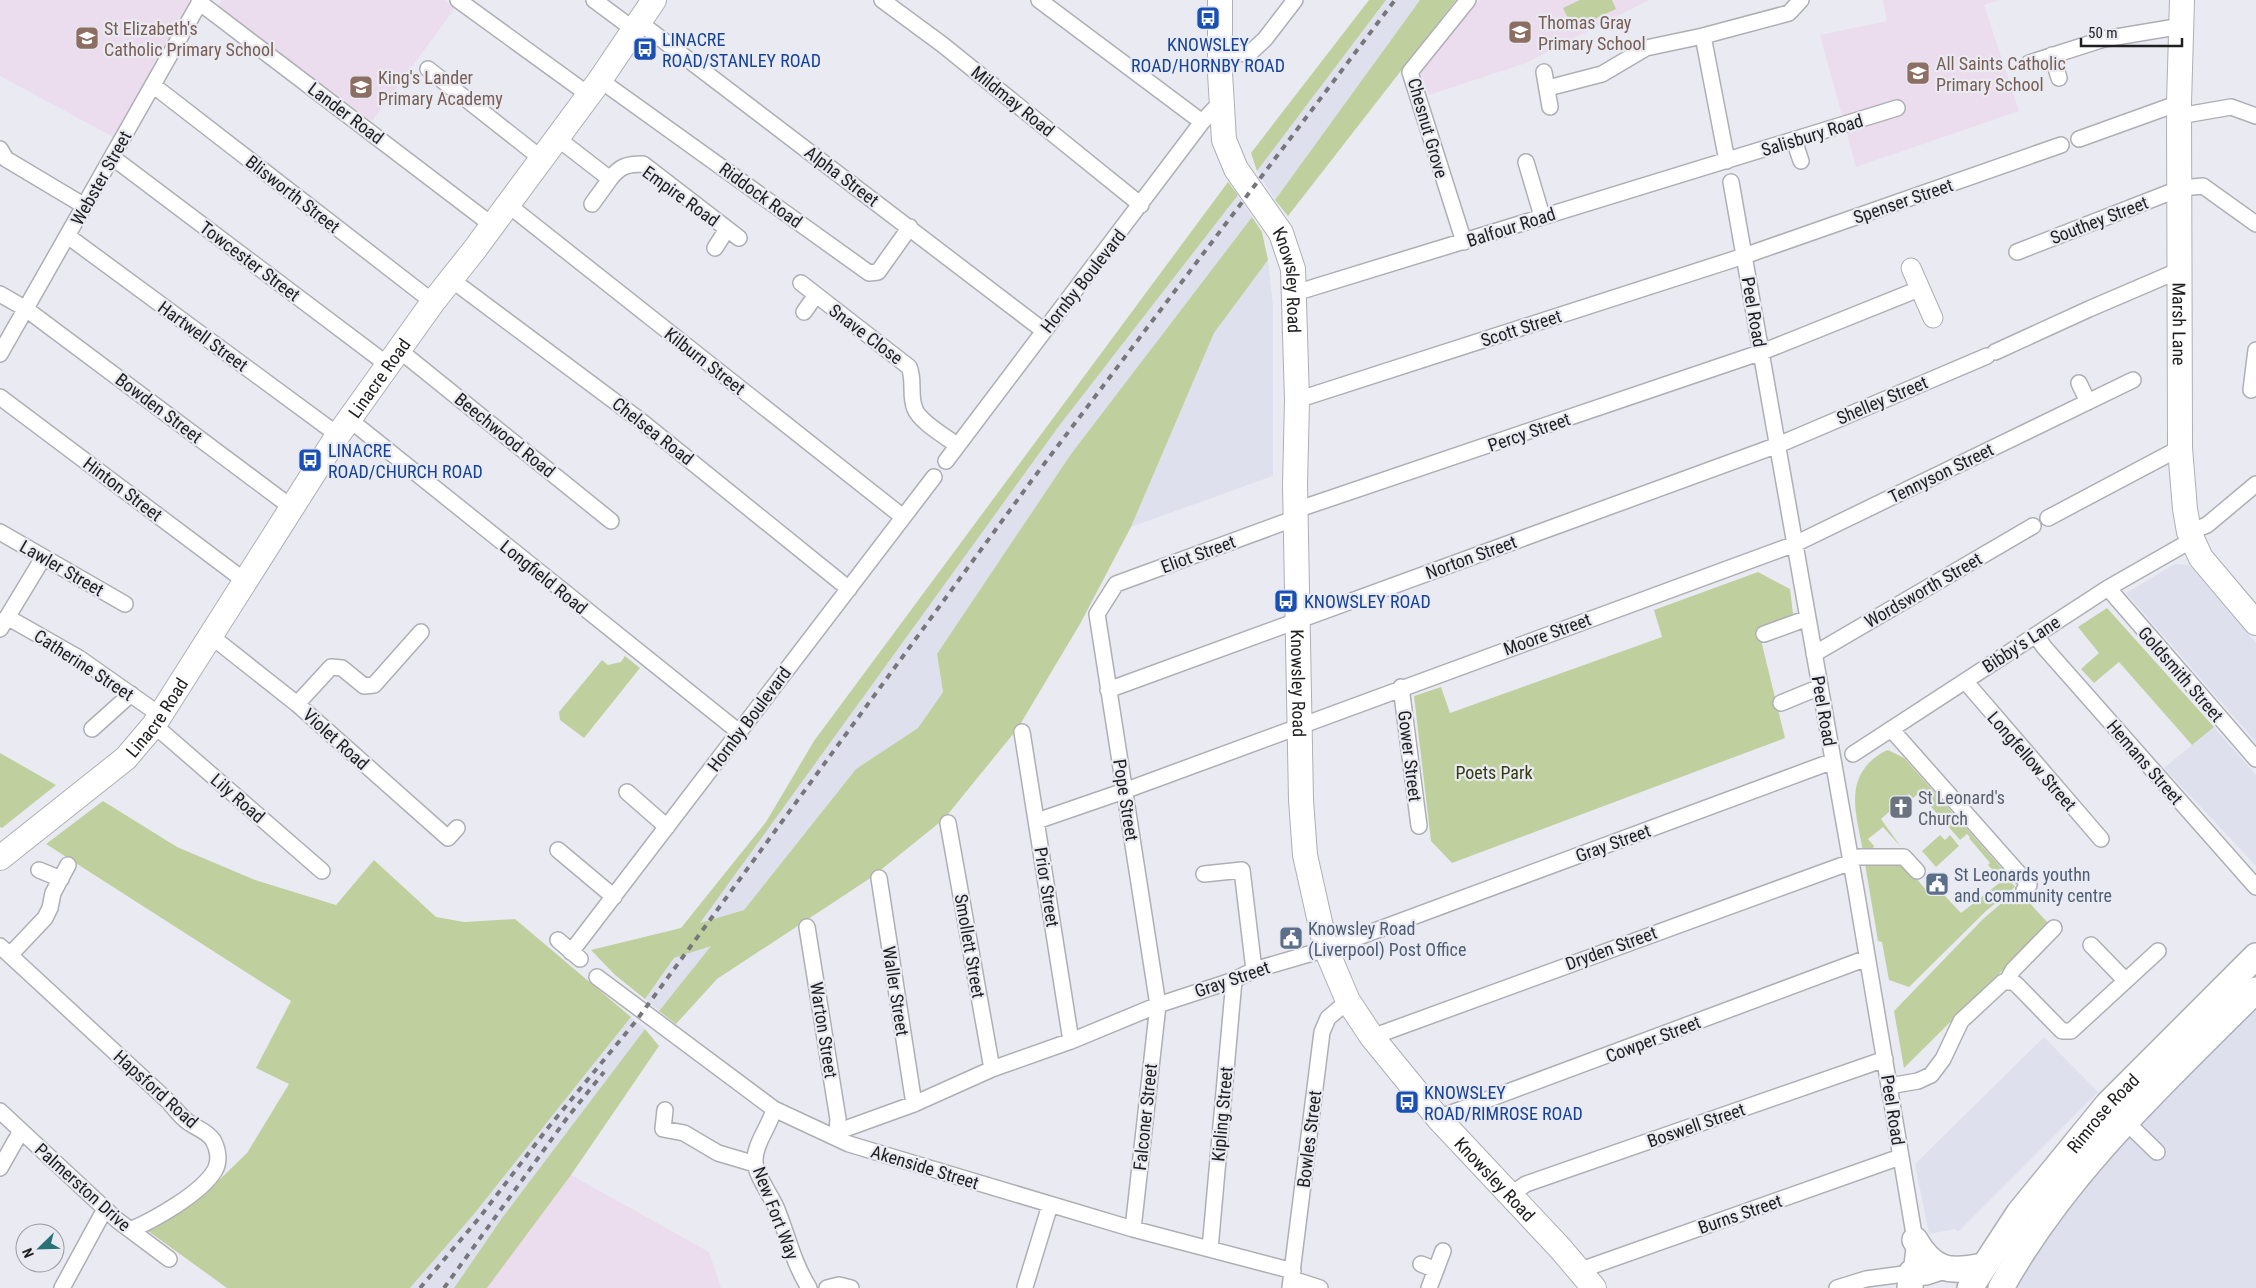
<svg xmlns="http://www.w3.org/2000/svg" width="2256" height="1288" font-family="'Roboto Condensed',sans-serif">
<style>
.built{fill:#dee0ee}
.education{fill:#ebdcee}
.green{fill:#bfd09e}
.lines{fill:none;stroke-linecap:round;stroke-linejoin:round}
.minor-casing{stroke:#aeafb5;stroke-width:18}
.tertiary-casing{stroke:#aeafb5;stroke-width:21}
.primary-casing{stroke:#aeafb5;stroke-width:26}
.trunk-casing{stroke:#aeafb5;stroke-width:28}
.minor{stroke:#fff;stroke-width:15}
.tertiary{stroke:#fff;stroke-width:19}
.primary{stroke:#fff;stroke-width:24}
.trunk{stroke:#fff;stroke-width:25}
.rail{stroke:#77777b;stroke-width:4;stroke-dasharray:6 6;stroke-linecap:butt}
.labels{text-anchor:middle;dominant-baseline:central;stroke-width:4.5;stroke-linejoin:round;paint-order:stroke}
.education-label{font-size:18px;fill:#785e54;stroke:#eaebf2;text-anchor:start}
.transit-label{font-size:18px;fill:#164399;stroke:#eaebf2;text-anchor:start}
.street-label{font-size:18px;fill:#1f1f21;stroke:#eaebf2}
.park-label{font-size:18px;fill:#303b0f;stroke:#eaebf2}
.worship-label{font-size:18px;fill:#5b616d;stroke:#eaebf2;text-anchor:start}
.service-label{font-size:18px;fill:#4e5e75;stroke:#eaebf2;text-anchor:start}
</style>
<rect width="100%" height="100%" fill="#eaebf2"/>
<path class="built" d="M1386 0H1420L1275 200 1257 171Z
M1238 195 1252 217 1071 454 937 654 943 692 918 728 856 769 744 910 699 924 1059 426Z
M1268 260 1273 306V476L1131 527 1214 333Z
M2175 564 2189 565 2256 643V742L2126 593Z
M2214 727 2256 775V866L2164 768Z
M711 946 659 1011 645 999 674 958Z
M2256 990V1288H2001L2009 1273Z
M631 1017 645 1029 502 1218 454 1288H410L474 1214Z
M2044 1037 2098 1092 1958 1232 1955 1229 1929 1234 1915 1164Z"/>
<path class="education" d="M0 0H196L117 139 0 76Z
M222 0H444L455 8 372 121 217 8Z
M1480 0H1649L1526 63 1429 95 1420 71Z
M1883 0H1999L1984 5 2019 111 1856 167 1820 35 1887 21Z
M571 1175 709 1252 721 1288H487Z"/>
<path class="green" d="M1369 0H1386L1257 171 1251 153Z
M1420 0H1456L1288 216 1275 200Z
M1580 0H1612L1616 9 1573 29 1563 8Z
M1228 182 1238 195 1059 426 700 923 744 910 856 769 918 728 943 692 937 654 1071 454 1252 217 1262 232 1268 260 1214 333 1131 527 1080 624 1018 728 944 819 872 877 717 979 676 1024 659 1011 711 946 674 958 645 999 615 975 591 950 681 928 766 822 814 741Z
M1758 572 1790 589 1793 614 1758 628 1785 738 1452 863 1431 841 1414 696 1441 687 1450 713 1662 637 1654 610Z
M2107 608 2214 727 2192 745 2119 662 2094 683 2081 669 2099 653 2078 627Z
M625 656 640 668 584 738 560 720 559 712 602 660 608 665 621 662Z
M1888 750 1904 758 1958 819 1957 821H1960L2004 871 1999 876 1988 865 1990 863 1969 838 1970 837 1967 834 1960 840 1919 793 1913 798 1909 794 1881 819 1901 847 1883 827 1868 839 1874 846 1872 851 1863 852C1858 820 1844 785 1872 760 1877 756 1882 752 1888 750Z
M0 753 56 785 2 828 0 827Z
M103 801 177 847 255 880 336 905 374 860 436 917 464 922 515 919 631 1017 474 1214 410 1288H227L148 1231 213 1186 247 1153 289 1084 256 1068 291 1001 46 844Z
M1940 835 1945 840 1950 835 1959 846 1936 867 1922 851Z
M1902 861 1930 895 1945 896 1961 913 2007 877 2015 887 1986 911 1909 987 1889 980 1882 942 1878 941 1865 864Z
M2023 896 2049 924 1904 1068 1894 1011 1983 919 2004 901Z
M645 1029 659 1046 571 1175 487 1288H454L502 1218Z"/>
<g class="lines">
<g class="minor-casing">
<path id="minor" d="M458 0 589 95
M594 0 633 29
M882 0 943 45 1141 205
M1039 0 1202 122
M199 2 492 225
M639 22 1044 331
M1703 36 1727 161
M1220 55 1250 53 1265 39 1295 0
M2052 55 2059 78
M2029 63 2104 39 2182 26
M428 69 542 159
M1544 72 1550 107
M600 80 869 273 878 272 910 227
M154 86 433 302
M1548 88 1602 74 1646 48 1703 36 1789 13 1801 0
M2179 116 2231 107 2256 116
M557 138 610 179C620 166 627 164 643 164L739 238
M2079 139 2179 103
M1794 140 1801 161
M0 149 6 159 83 205
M112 157 388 365
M1526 162 1542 216
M1731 182 1856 890 1915 1240 1911 1273 1866 1279 1837 1288
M507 204 903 517
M592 204 610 179
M69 237 338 435
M1464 242 1410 72 1468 0
M715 248 727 229
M2017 252 2181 188 2203 186 2256 224
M452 280 641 421 849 589
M801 283 909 367C915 380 909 396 915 409 919 421 946 437 957 445
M1295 293 1897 108
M0 294 26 309 291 507
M804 312 816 295
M399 350 611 521
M1995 352 2089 309 2180 270
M0 354 201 0
M2079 383 2088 402
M2251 390 2256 350
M0 397 245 581
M1297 400 1744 256 2061 145
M350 420 739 732
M946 461 1202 122 1222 101
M1296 510 1762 352 1919 289
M2048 518 2180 448
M0 532 125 604
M2189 532 2207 525 2256 484
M2108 588 2256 759
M7 617 79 658 160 715
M0 629 43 558
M1764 634 1808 618
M2036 635 2044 647 2256 887
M211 636 297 704 448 838 457 828
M1814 654 2033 526
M1965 681 2101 839
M1401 687 1419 826
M1108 690 1778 445 1987 356
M1781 703 1820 687
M297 704 331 667 342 668 364 686 374 685 421 632
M154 725 322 871
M92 729 131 694
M1891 729 2029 885 2024 890
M1022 732 1071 1041
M1853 754 2108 588 2192 540
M627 792 667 827
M1037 821 1124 791 1795 544 2133 380
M948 823 992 1069
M558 850 614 897
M1850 859 1859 857H1904L1917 871
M39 870 61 879
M1204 874 1242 870 1254 970
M879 878 914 1104
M807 927 838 1119 837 1132
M558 940 580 959
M2091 945 2125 980
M0 946 169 1102C175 1109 181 1117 188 1122 196 1128 207 1131 213 1140 218 1149 220 1161 215 1170 202 1193 154 1220 130 1230
M571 952 934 477
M10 955 45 918 50 908 53 893 68 865
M597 977 774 1109 849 1144 1133 1229 1293 1271
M2007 981 2013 970 2054 928
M1372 1037 1851 862
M1889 1086 1918 1081 1931 1075 1943 1059 1961 1021 2003 982H2012L2016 984 2062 1031H2071L2158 951
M774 1109C770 1126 754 1144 755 1162 755 1173 771 1196 776 1207 788 1236 792 1260 809 1288
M665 1110 663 1129 684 1133 718 1153 755 1164
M0 1111 117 1220 169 1259
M2120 1116 2157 1152
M1438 1118 1867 958
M831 1134 914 1104 992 1069 1071 1041 1158 1005 1234 980 1254 970 1326 949 1833 761
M0 1168 21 1131
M1510 1195 1526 1184 1885 1059
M1133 1229 1158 1005 1097 614 1116 584 1296 518
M1210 1249 1234 980
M1421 1264 1436 1270
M1578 1271 1900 1157
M1292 1279 1320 1288
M1025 1287 1050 1205
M62 1288 105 1209
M827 1288 839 1285 851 1288
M1290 1288 1322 1032 1328 1018 1348 1001
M1429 1288 1443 1251"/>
</g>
<g class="tertiary-casing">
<path id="tertiary" d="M1911 268 1933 318"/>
</g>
<g class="primary-casing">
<g id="primary">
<path id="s1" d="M1220 0V73L1224 140 1236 169 1281 233 1293 269 1297 400 1295 485 1301 800 1305 855 1326 949 1348 1001 1372 1037 1438 1118 1560 1248 1594 1288"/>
<path id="s2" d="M2182 0 2179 103 2180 448 2185 509 2189 532 2201 558 2256 623"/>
<path id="s3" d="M0 858 126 758 154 725 338 435 433 302 475 249 600 80 654 0"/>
</g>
</g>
<g class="trunk-casing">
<g id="trunk">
<path d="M1915 1240C1933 1271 1949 1273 1983 1266"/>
<path d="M1910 1288 1911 1273 1926 1272 1941 1267"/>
<path id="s4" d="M1970 1288 2019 1213 2108 1104 2256 956"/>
<path d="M2001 1288C2065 1172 2163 1083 2256 990"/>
</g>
</g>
<use href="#minor" class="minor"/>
<use href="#tertiary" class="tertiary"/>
<use href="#primary" class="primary"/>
<use href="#trunk" class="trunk"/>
<path class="rail" d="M420 1288 480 1217 547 1129 636 1021 1032 480 1395 0
M444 1288 567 1118 604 1072"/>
</g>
<defs>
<g id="bus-square" transform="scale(1.25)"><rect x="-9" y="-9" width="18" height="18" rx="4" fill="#1a4fb4" stroke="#eaebf2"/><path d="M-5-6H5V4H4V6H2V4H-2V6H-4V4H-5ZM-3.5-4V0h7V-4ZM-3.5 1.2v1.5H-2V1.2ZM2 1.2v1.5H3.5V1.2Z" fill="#fff"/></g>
<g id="school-square" transform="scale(1.25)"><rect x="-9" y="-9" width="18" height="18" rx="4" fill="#8d6e63" stroke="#eaebf2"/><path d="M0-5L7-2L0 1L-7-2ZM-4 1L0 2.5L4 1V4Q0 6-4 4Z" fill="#fff"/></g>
<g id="church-square" transform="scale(1.25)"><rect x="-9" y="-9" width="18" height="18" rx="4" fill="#6b7280" stroke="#eaebf2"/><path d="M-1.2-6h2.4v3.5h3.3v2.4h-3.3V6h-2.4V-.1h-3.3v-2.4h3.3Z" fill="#fff"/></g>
<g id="civic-square" transform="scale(1.25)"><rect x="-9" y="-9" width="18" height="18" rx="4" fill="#5c6f8a" stroke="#eaebf2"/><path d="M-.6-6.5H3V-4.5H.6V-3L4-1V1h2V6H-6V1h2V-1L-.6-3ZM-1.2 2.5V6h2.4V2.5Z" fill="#fff"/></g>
</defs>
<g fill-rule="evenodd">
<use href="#bus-square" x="1208" y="18"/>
<use href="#school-square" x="1520" y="32"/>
<use href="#school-square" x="87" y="38"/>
<use href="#bus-square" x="645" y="49"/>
<use href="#school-square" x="1918" y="73"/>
<use href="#school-square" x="361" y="87"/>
<use href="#bus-square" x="310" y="460"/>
<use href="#bus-square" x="1286" y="601"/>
<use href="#church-square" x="1901" y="807"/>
<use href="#civic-square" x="1937" y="884"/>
<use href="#civic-square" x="1291" y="938"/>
<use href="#bus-square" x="1407" y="1102"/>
</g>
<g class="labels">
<g class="education-label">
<text x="1538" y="22">Thomas Gray<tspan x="1538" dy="21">Primary School</tspan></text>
<text x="104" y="28">St Elizabeth's<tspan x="104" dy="21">Catholic Primary School</tspan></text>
<text x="1936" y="63">All Saints Catholic<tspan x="1936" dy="21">Primary School</tspan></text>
<text x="378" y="77">King's Lander<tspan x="378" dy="21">Primary Academy</tspan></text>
</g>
<g class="transit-label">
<text x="662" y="39">LINACRE<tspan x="662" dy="21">ROAD/STANLEY ROAD</tspan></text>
<text x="1208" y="44" text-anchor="middle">KNOWSLEY<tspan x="1208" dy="21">ROAD/HORNBY ROAD</tspan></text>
<text x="328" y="450">LINACRE<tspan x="328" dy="21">ROAD/CHURCH ROAD</tspan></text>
<text x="1304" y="601">KNOWSLEY ROAD</text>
<text x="1424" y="1092">KNOWSLEY<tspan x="1424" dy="21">ROAD/RIMROSE ROAD</tspan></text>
</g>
<g class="street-label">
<text transform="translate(1013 101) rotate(39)">Mildmay Road</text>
<text transform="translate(346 113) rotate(37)">Lander Road</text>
<text transform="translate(1428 128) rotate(74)">Chesnut Grove</text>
<text transform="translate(1812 135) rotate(-17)">Salisbury Road</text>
<text transform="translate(842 176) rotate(37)">Alpha Street</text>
<text transform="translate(101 178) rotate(-61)">Webster Street</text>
<text transform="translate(293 194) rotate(38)">Blisworth Street</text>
<text transform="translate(761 195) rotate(36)">Riddock Road</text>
<text transform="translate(681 196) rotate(36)">Empire Road</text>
<text transform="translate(1903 201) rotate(-19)">Spenser Street</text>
<text transform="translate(2099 220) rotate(-21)">Southey Street</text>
<text transform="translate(1511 227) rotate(-18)">Balfour Road</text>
<text transform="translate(250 261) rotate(37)">Towcester Street</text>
<text transform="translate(1083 281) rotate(-52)">Hornby Boulevard</text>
<text stroke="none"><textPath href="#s1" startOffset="298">Knowsley Road</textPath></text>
<text transform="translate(1754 312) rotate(80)">Peel Road</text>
<text stroke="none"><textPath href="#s2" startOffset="324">Marsh Lane</textPath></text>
<text transform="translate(1521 328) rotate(-18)">Scott Street</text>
<text transform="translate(866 334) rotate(37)">Snave Close</text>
<text transform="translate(203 336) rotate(36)">Hartwell Street</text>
<text transform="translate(705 361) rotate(38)">Kilburn Street</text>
<text stroke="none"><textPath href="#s3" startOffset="618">Linacre Road</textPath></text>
<text transform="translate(1882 400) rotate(-23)">Shelley Street</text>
<text transform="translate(159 408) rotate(37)">Bowden Street</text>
<text transform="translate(653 431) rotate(38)">Chelsea Road</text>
<text transform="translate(1529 432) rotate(-19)">Percy Street</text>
<text transform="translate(505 435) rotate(39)">Beechwood Road</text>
<text transform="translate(1941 473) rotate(-26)">Tennyson Street</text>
<text transform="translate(123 489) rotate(37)">Hinton Street</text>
<text transform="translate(1198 554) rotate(-20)">Eliot Street</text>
<text transform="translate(1471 557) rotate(-20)">Norton Street</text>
<text transform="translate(62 568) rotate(30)">Lawler Street</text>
<text transform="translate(544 577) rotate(39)">Longfield Road</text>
<text transform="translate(1923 590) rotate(-30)">Wordsworth Street</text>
<text transform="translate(1547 634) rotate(-20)">Moore Street</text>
<text transform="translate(2021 644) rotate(-33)">Bibby's Lane</text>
<text transform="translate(84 665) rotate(33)">Catherine Street</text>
<text transform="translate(2181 674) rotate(49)">Goldsmith Street</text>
<text stroke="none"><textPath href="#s1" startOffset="702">Knowsley Road</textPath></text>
<text transform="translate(1824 711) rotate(80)">Peel Road</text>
<text stroke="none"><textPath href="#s3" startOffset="212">Linacre Road</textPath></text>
<text transform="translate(749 719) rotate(-53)">Hornby Boulevard</text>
<text transform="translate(336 739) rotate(42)">Violet Road</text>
<text transform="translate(1410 756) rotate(83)">Gower Street</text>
<text transform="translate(2032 761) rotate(49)">Longfellow Street</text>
<text transform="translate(2145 762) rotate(49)">Hemans Street</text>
<text transform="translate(238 798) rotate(41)">Lily Road</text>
<text transform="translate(1126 800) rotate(81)">Pope Street</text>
<text transform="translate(1613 843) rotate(-20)">Gray Street</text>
<text transform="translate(1047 887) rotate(81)">Prior Street</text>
<text transform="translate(970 946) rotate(80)">Smollett Street</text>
<text transform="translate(1611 948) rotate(-20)">Dryden Street</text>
<text transform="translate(1232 979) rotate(-19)">Gray Street</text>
<text transform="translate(896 991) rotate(81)">Waller Street</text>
<text transform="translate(824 1030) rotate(81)">Warton Street</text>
<text transform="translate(1653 1039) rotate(-21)">Cowper Street</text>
<text transform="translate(156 1089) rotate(42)">Hapsford Road</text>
<text transform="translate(1893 1110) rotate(81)">Peel Road</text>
<text transform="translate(1222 1114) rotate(-85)">Kipling Street</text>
<text stroke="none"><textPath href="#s4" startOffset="220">Rimrose Road</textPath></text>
<text transform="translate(1145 1117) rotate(-84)">Falconer Street</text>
<text transform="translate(1696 1125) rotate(-19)">Boswell Street</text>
<text transform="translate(1309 1139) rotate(-83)">Bowles Street</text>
<text transform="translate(925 1167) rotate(17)">Akenside Street</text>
<text stroke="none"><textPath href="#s1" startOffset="1258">Knowsley Road</textPath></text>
<text transform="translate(83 1187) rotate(42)">Palmerston Drive</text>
<text transform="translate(776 1213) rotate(69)">New Fort Way</text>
<text transform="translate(1740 1214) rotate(-19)">Burns Street</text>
</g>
<g class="park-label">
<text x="1494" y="772">Poets Park</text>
</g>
<g class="worship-label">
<text x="1918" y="797">St Leonard's<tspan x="1918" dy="21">Church</tspan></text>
</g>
<g class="service-label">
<text x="1954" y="874">St Leonards youthn<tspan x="1954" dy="21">and community centre</tspan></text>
<text x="1308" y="928">Knowsley Road<tspan x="1308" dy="21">(Liverpool) Post Office</tspan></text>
</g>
</g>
<g transform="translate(40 1248) rotate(247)"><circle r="24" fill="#eaebf2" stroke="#99999e"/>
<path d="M0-4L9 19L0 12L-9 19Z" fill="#287278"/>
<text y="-8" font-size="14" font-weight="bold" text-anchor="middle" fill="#1f1f21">N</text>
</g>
<path d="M2081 38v8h101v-8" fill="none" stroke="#1f1f21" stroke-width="2.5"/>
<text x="2088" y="38" font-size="15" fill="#1f1f21" stroke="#eaebf2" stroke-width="4" paint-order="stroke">50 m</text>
</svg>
